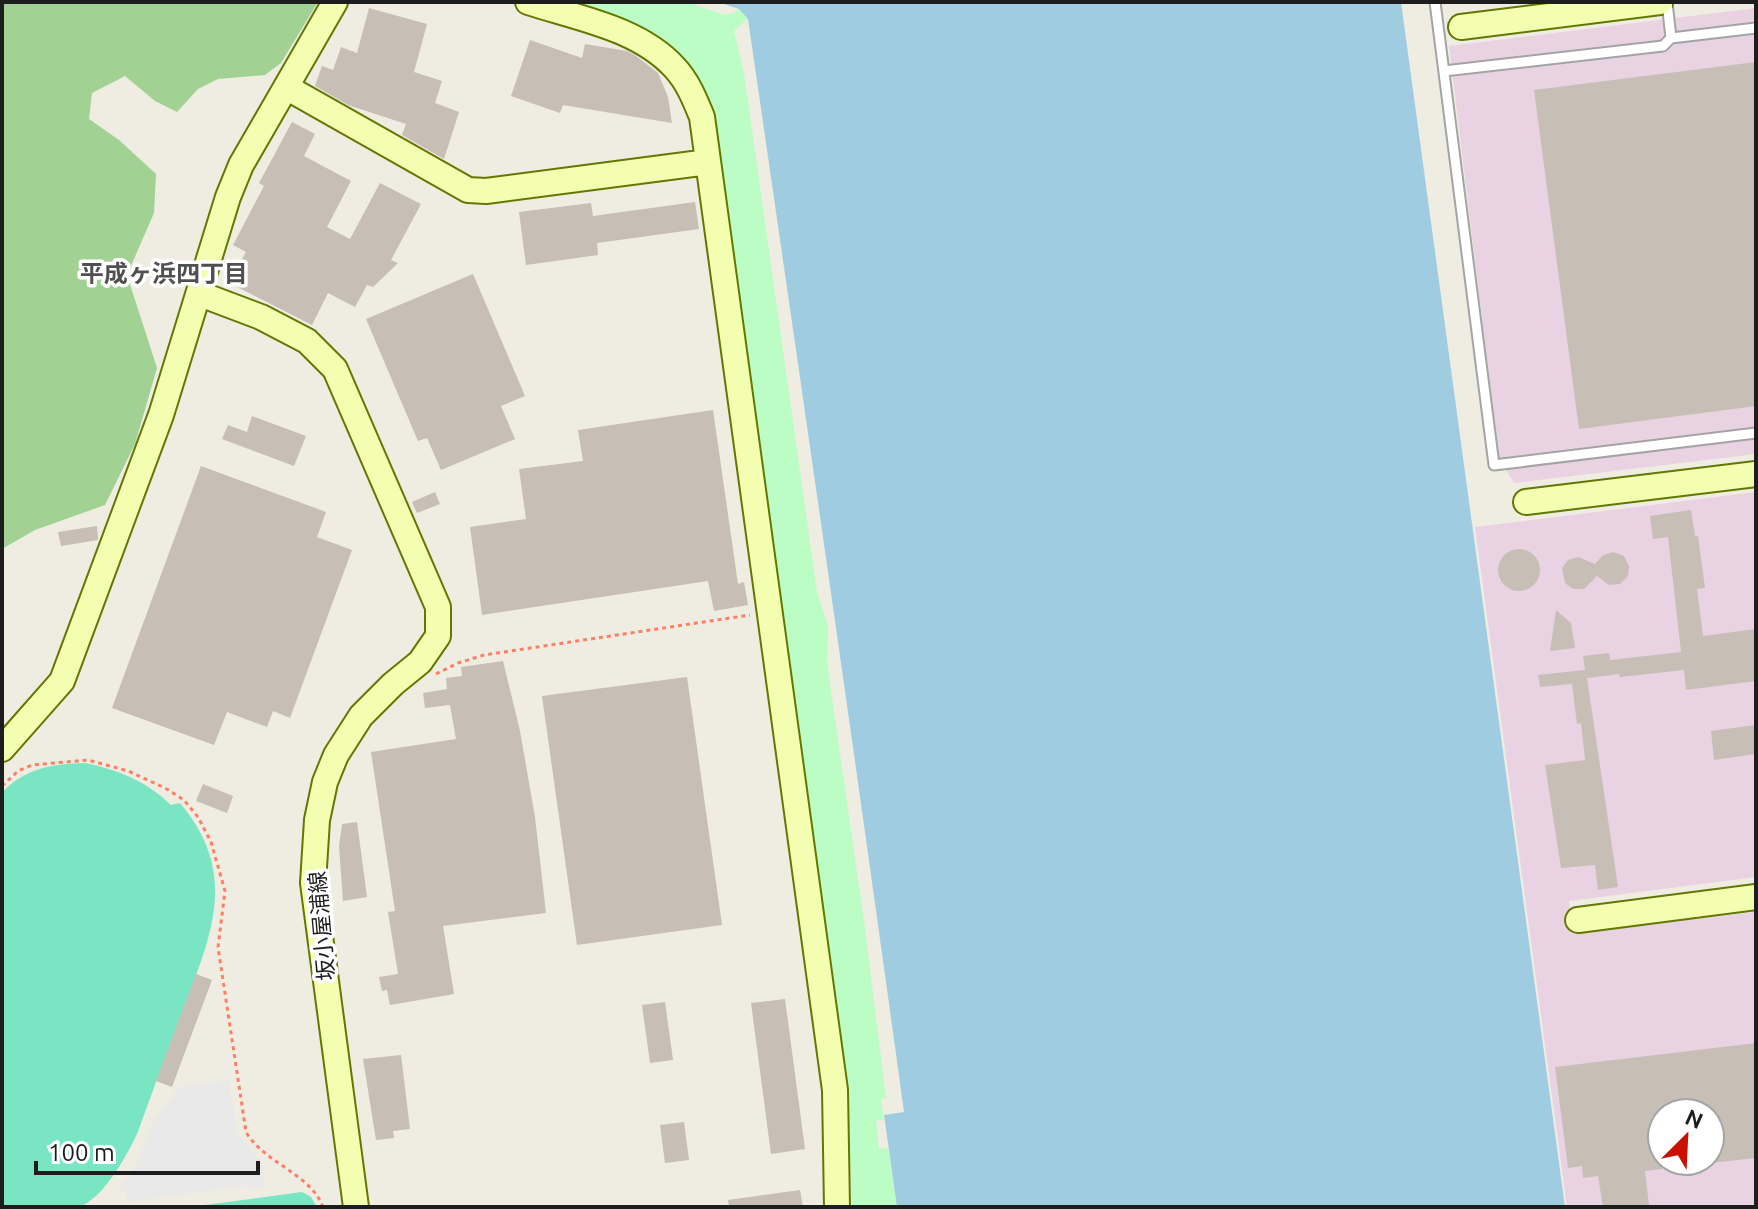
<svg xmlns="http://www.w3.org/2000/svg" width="1758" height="1209" font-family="Ubuntu,'Noto Sans JP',sans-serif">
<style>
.industrial{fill:#e9d3e3;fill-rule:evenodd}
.forest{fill:#a1d293}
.park{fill:#bbfdc5}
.pitch{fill:#79e5c3}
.parking{fill:#e9e9e9}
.water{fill:#9fcce0}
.building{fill:#c7beb5}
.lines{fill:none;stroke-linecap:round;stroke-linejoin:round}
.lane-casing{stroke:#a4a4a4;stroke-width:13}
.secondary-casing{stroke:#627800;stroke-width:28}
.path{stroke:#ff7f63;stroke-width:3;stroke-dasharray:4 4;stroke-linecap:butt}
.lane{stroke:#fff;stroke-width:9}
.secondary{stroke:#f4feb1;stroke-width:24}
.labels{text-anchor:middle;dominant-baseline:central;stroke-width:7;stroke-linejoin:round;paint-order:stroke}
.street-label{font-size:22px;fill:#1d1d1d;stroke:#fff}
.neighbourhood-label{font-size:24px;font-weight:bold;fill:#505050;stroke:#fff}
</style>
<rect width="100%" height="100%" fill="#efece2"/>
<path class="industrial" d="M1756 8V454L1514 483 1499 458 1449 46Z
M1756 492V877L1569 901 1573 933 1756 912V1207H1567L1475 527ZM1662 1113H1710V1161H1662Z"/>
<path class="forest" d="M2 2H318L281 63 265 75 218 79 198 89 177 112 155 101 125 76 92 93 89 119 119 140 156 174 154 213 127 275 157 368 135 444 105 505 35 530 2 549Z"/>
<path class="park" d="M562 2H687L725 15 735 12 747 2 763 4 734 31 744 73 817 592 828 626 827 663 864 921 886 1098 881 1099 884 1120 876 1121 879 1149 888 1148 897 1207H852L848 1102 831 970 701 90Z"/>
<path class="pitch" d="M85 763C119 770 146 781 171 805L180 803C240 874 211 936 182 1012 167 1052 152 1093 137 1134 127 1155 102 1201 78 1207 64 1209 19 1207 2 1207V793C24 768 53 764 85 763Z
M302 1192 311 1197 317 1207H190Z"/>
<path class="parking" d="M229 1081 237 1133 262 1163 265 1187 250 1189 249 1185 127 1202 126 1191 117 1192 135 1166 154 1121 179 1087Z"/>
<path class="water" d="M718 2H1401L1565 1207H897L884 1115 904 1112C854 748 801 384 748 19L739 9Z"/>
<path class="building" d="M369 8 427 24 414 72 442 81 435 103 459 112 444 159 402 135 406 124 348 105 315 86 322 66 333 70 341 47 357 53Z
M530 40 582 58 585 44 627 51 636 56 658 73 668 97 672 123 563 105 560 113 511 96Z
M1756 62V406L1579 429 1534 90Z
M292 122 315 134 304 156 351 181 327 227 350 239 380 183 421 204 391 260 398 263 373 287 367 285 355 307 328 293 312 325 239 288 232 277 246 252 233 245 264 186 259 183Z
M695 202 699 229 597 243 598 255 526 265 519 212 591 203 593 216Z
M473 274 525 396 501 406 515 439 441 470 427 438 418 441 366 319Z
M713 410 738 584 744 582 748 605 714 611 708 581 482 615 470 527 526 519 519 469 583 461 578 430Z
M252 416 306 436 294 466 222 439 228 425 247 432Z
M201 466 326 512 317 537 352 550 290 718 273 711 267 727 227 712 214 745 112 708Z
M435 492 440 504 417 513 412 502Z
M1691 510 1695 536H1698L1705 588 1697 589 1703 636 1756 629V681L1686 690 1684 670 1620 677 1619 674 1587 678 1618 887 1598 890 1595 865 1561 868 1545 765 1585 760 1581 723 1577 724 1572 684 1540 687 1538 675 1585 670 1583 656 1609 653 1610 660 1681 652 1668 537 1653 539 1650 516Z
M97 526 98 540 61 546 58 532Z
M1498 570a21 21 0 1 1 42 0a21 21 0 1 1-42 0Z
M1613 552 1624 556 1629 566 1628 576 1620 584 1609 585 1597 576 1584 589H1573L1565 583 1562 568 1568 560 1578 557 1595 564 1603 555Z
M1556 610 1571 623 1575 648 1550 651Z
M503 661 520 731 535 817 546 913 443 926 454 994 390 1005 387 990 382 991 379 977 398 974 388 912 395 911 371 752 456 739 450 705 425 708 423 693 447 689 446 678 462 676 461 667Z
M687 677 722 925 577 945 542 696Z
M1756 725V754L1714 760 1711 731Z
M203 784 233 796 227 813 196 801Z
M357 822 367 897 343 901 339 846 342 824Z
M196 974 212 980 172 1087 156 1081Z
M785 999 805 1149 771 1154 751 1003Z
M665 1002 673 1060 650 1063 642 1005Z
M1756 1043V1158L1710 1163V1113H1662V1169L1645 1171 1649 1205 1603 1207 1598 1176 1583 1178 1582 1166 1568 1168 1555 1067Z
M401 1055 410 1129 393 1131 394 1138 376 1140 363 1059Z
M684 1122 689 1160 665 1163 660 1125Z
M800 1190 803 1207H729L728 1200Z"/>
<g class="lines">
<g class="lane-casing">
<path id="lane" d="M1435 2 1494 465 1756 433
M1671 38 1756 28
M1444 71 1663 46 1671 38 1667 2"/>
</g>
<g class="secondary-casing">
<path id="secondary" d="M528 2C577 18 639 28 675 68 688 82 695 100 702 117L835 1090 837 1207
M1461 27 1660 2
M286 87 468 190 486 191 708 162
M200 294 261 317 307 341 335 369 438 607V636L420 662 393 684 361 716 336 755 325 782 317 820 313 883 356 1207
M1526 502 1756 474
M2 749 62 681 161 415 228 197 241 165 335 2
M1578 920 1756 897"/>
</g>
<path class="path" d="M436 674 458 663 484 655 750 615
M2 786 18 771 32 765 88 760 128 771 165 788 184 800 198 817 211 842 225 891 218 947 246 1132C265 1164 310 1173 323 1207"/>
<use href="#lane" class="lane"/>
<use href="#secondary" class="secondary"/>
</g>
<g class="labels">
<g class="street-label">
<text transform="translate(321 926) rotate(-95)">坂小屋浦線</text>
</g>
<g class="neighbourhood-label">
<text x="164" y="273">平成ヶ浜四丁目</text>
</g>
</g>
<rect width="1758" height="1209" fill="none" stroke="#1d1d1d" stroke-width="8"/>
<g transform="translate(1686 1137) rotate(24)"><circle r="38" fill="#ffffff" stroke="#a5a5a5" stroke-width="2"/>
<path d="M0-6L14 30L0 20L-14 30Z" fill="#ca1000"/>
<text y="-12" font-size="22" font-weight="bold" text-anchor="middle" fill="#1d1d1d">N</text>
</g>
<path d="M36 1161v12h222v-12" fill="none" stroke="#1d1d1d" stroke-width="4"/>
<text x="48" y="1161" font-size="24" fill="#1d1d1d" stroke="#ffffff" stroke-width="6" paint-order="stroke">100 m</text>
</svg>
